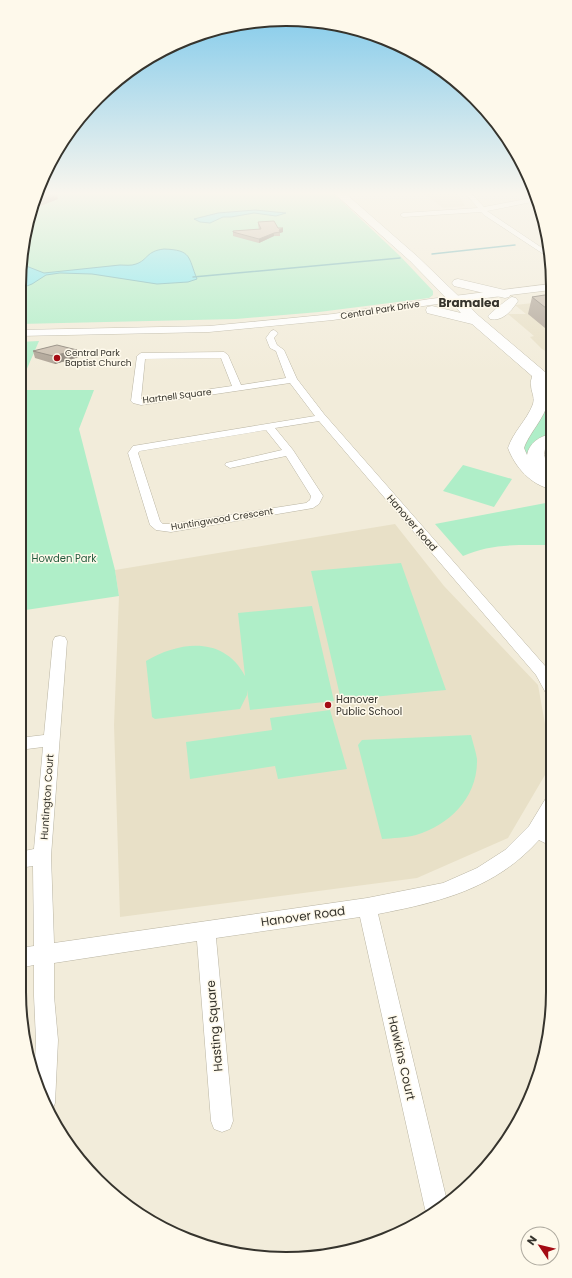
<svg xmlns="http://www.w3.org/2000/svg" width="572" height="1278" font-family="Poppins,sans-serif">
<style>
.built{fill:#e8e0c7}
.green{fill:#afeec8}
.water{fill:#80e8ef;stroke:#6ab2b5}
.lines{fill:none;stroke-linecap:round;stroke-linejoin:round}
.stream{stroke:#6ab2b5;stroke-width:1.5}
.minor-casing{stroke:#bab5a3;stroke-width:1}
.tertiary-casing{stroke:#bab5a3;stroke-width:1}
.primary-casing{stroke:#bab5a3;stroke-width:1}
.minor{fill:#fff;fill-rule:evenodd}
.tertiary{fill:#fff;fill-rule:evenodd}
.primary{fill:#fff;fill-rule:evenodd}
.wall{fill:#afa497}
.shaded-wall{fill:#8e867b}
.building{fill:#cbbfb0;stroke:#8e867b}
.poi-dot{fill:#a40b14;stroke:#fef9eb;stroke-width:1.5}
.labels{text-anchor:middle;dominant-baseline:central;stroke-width:3;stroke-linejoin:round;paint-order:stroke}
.far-street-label{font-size:9px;fill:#36342d;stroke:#fef9eb}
.far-poi-label{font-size:9px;fill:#36342d;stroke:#fef9eb;text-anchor:start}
.street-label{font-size:10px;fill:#36342d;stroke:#fef9eb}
.park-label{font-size:10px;fill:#245b3e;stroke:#fef9eb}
.poi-label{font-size:10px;fill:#36342d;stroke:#fef9eb;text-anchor:start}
.far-district-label{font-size:12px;font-weight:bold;fill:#36342d;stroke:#fef9eb}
.near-street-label{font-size:12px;fill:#36342d;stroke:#fef9eb}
.rim{fill:none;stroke:#36342d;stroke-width:2}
</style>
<rect width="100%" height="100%" fill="#f2ecda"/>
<path class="built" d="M423 193H457L465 206 443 208Z
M551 301V354L542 349 530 337 534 336 508 314H526L515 305Z
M395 524 444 586 538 685 552 763 508 838 417 878 120 917 114 725 119 596 115 570Z"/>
<path class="green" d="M37 193H333L400 256 433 291V295L429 298 319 312 236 319 19 324V286L24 234Z
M39 341 19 387V342Z
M19 390H94L79 429 115 570 119 596 19 611Z
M547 391 551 395V434L535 441 528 451 533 465 551 478V481C533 472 530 463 521 445L546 403Z
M463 465 512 479 494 507 443 491Z
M551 502 552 545C521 545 491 543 463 556L435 524Z
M401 563 446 690 341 700 311 571Z
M312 606 334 701 250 710 247 690V695L240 709 155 719 152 717 146 661C180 641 224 636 245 676L238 613Z
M330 710 347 769 278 779 275 766 190 779 186 742 272 730 270 718Z
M471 735C473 743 476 752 477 759 478 797 450 825 416 835 405 838 393 838 382 839L358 745 362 740Z"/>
<path class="water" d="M255 210 286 213 276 216 254 213 231 217H223L210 223 200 222 194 219 218 213Z
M164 249C192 250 188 257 197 279L188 282 157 284 92 274 60 273 46 275 32 284 19 289 21 264 44 273 120 265C125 265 131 266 136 264 148 260 146 251 164 249Z"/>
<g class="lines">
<path class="stream" d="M546 243H549
M432 254 515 245
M193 277 400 258"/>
<g class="minor-casing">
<path id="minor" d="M465 193H471L484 207 536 197 537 201 487 211 551 254V259L484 215 481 212 403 217 400 215 403 213 478 208Z
M274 330 278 333 274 338 277 345 284 350 297 379 324 414 546 667 552 678V697L547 695 536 675 319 421 275 428 293 450 323 496 319 504 313 508 171 532 156 530 150 525 128 453 133 446 315 416 290 383 141 405 133 403 131 401 137 356 141 353 224 352 228 355 241 385 286 378 276 351 270 348 266 338 271 331ZM221 358 232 386 141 399 145 359ZM266 430 282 450 226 463 225 465 230 468 286 456 311 496 310 500 306 503 171 524H163L160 521 138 453 140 451Z
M60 636 65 637 67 641 51 856 54 943 367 898 443 883 477 868 505 850 529 826 546 798 552 796V820L548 827 552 830 553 847 539 840C495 889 440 902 378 914L447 1201 428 1216 425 1209 360 917 216 938 233 1121 230 1129 222 1132 214 1129 211 1121 197 941 54 963V996L58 1040 55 1103 52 1111 49 1112 34 1080 36 1040 34 996V965L19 968V948L34 946 33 866 19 868V852L34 849 43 747 19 750V738L44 735 53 641 55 637Z"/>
</g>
<g class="tertiary-casing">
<path id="tertiary" d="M551 284V290L430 305 333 320 209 332 19 336V330L209 326 333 314 430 299Z"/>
</g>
<g class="primary-casing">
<path id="primary" d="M334 193H345L418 257 479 316 551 377V388L546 387C555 410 531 428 524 448L527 455C529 443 540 436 551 434V445L545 449C543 457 546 462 551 467V489C531 485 515 467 508 448 513 432 527 420 533 404 535 396 531 392 531 385 530 382 532 378 532 376L472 324 427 313 426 310 427 307 432 306 461 313 410 261Z
M458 279 509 291 511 294 509 297 505 298 454 286 452 283 454 280Z
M512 297 516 298 518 301C512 310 503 322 490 319L488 316C491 313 508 298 512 297Z"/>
</g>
<use href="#minor" class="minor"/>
<use href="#tertiary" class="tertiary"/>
<use href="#primary" class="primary"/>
</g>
<path class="wall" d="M37 193 58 199 40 206 33 204Z
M258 222 278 228H283V232L280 233V236H274L259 243 233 236V231L259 229 258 225Z
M551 294V333L528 314 532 297Z
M77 350 79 357 55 364 35 358 33 351Z"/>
<path class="shaded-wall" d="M43 193H57L58 199 40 206 38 195Z
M283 228V232L280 233 279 230Z
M274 233V236L259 243V239Z
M77 350 79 357 55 364 53 356Z"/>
<path class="building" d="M37 193H43L38 195 36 194Z
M274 221 278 228H283L279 230 280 232 274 233 259 239 233 232V231L261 229 258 222Z
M551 294V312L532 297Z
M57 345 77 350 53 356 33 351Z"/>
<linearGradient id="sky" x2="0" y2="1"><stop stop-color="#7ec9eb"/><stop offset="0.52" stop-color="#f9f6ee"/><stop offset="1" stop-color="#f9f6ee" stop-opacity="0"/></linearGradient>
<rect width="572" height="372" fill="url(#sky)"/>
<g class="poi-dot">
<circle cx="57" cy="358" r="4"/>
<circle cx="328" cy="705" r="4"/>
</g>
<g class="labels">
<g class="far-street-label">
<text transform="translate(380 310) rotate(-9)">Central Park Drive</text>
<text transform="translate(177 396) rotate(-7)">Hartnell Square</text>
<text transform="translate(222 519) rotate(-9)">Huntingwood Crescent</text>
</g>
<g class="far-poi-label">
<text x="65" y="353">Central Park<tspan x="65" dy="10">Baptist Church</tspan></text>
</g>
<g class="street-label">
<text transform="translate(412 523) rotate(49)">Hanover Road</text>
<text transform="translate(47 797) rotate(-86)">Huntington Court</text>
</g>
<g class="park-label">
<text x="64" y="558">Howden Park</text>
</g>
<g class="poi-label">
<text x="336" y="699">Hanover<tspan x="336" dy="12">Public School</tspan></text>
</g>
<g class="far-district-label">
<text x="469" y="302">Bramalea</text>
</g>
<g class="near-street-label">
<text transform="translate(303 916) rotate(-8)">Hanover Road</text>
<text transform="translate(214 1026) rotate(-95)">Hasting Square</text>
<text transform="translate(402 1058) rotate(77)">Hawkins Court</text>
</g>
</g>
<path d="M0 0H572V1278H0ZM286 26H286A260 260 0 0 1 546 286V992A260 260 0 0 1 286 1252H286A260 260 0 0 1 26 992V286A260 260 0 0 1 286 26Z" fill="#fef9eb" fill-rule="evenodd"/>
<path class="rim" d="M286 26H286A260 260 0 0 1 546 286V992A260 260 0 0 1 286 1252H286A260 260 0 0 1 26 992V286A260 260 0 0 1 286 26Z"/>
<g transform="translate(540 1246) rotate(305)"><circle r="19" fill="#fef9eb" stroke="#aeaa9f"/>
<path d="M0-3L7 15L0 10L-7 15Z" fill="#a40b14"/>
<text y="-6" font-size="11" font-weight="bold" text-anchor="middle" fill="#36342d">N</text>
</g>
</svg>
